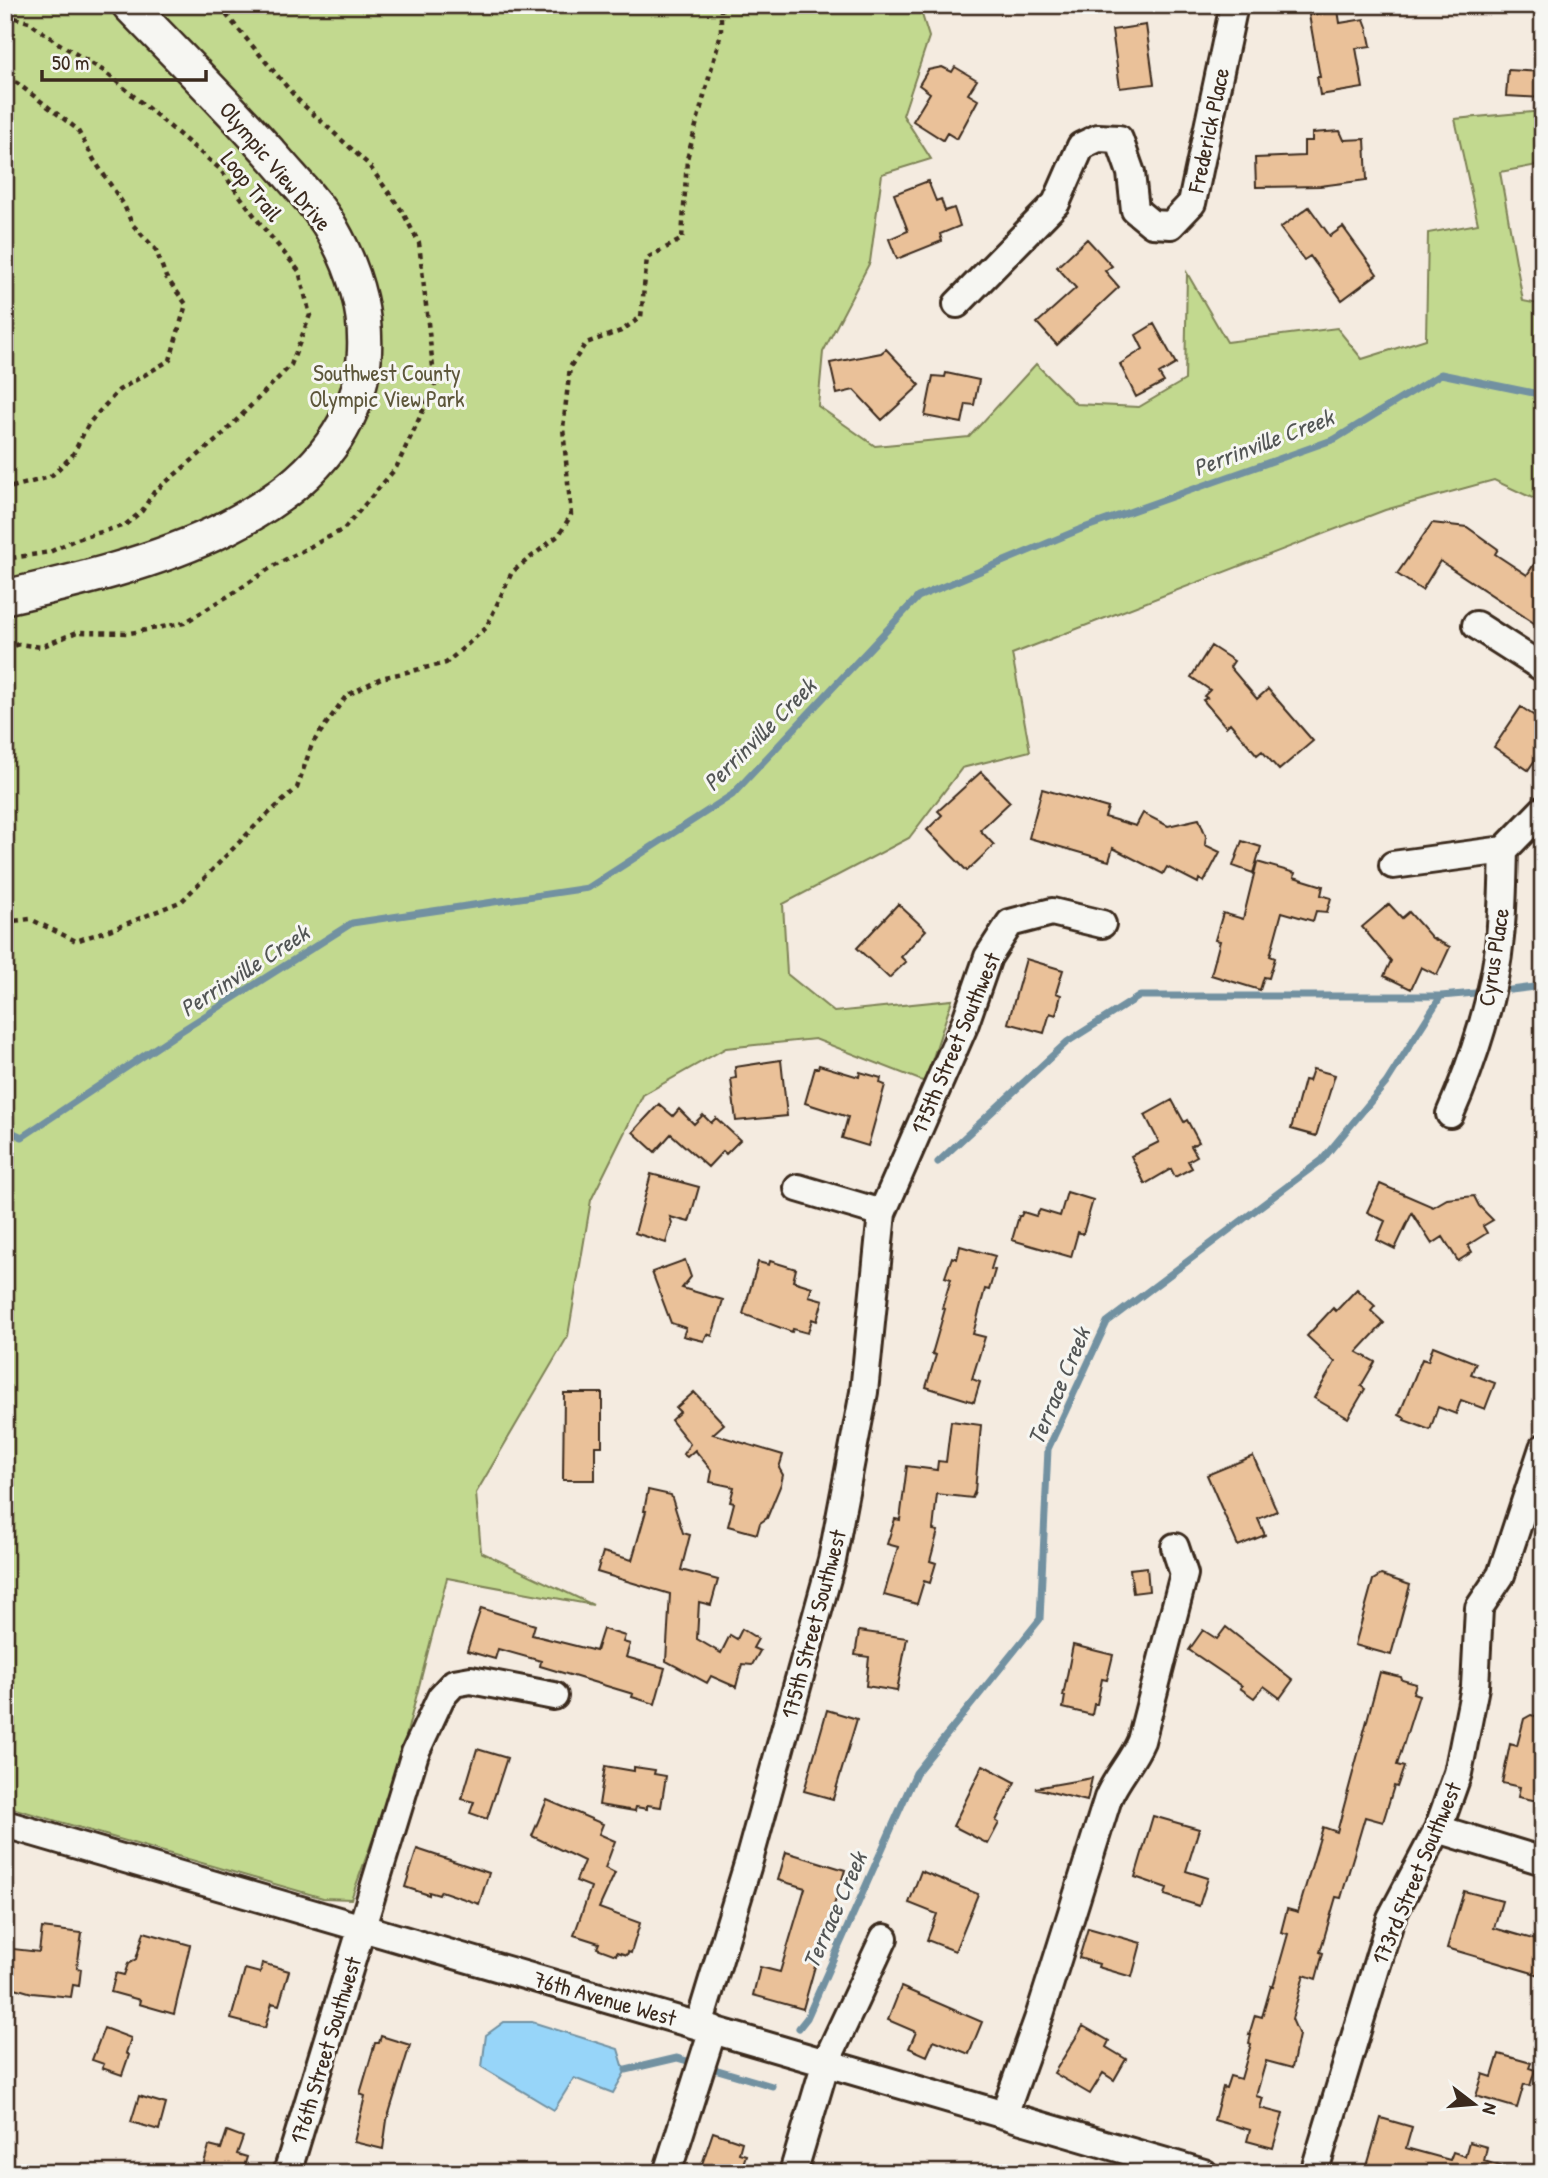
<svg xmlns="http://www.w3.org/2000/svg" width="1548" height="2178" font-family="'Patrick Hand',sans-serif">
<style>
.green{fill:#c2d98f;stroke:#7e8256;stroke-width:2}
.water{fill:#97d5f9;stroke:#7291a1;stroke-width:2}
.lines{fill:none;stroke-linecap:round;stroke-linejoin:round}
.stream{stroke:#7291a1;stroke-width:7}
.building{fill:#eac199;stroke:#3b2a1e;stroke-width:2}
.minor-casing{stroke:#3b2a1e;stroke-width:32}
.major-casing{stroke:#3b2a1e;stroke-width:38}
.path{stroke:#3b2a1e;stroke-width:4.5;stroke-dasharray:5 5;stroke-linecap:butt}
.minor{stroke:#f6f6f2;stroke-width:26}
.major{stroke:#f6f6f2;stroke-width:33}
.labels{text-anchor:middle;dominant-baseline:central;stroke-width:6;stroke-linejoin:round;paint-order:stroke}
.street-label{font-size:23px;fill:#3b2a1e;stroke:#f6f6f2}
.park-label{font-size:23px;fill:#5d563a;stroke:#f6f6f2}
.water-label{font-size:24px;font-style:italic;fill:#525555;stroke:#f6f6f2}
</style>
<rect width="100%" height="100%" fill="#f4ebe0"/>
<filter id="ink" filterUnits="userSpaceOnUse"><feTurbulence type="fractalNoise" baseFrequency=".0143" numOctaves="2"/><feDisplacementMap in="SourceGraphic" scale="14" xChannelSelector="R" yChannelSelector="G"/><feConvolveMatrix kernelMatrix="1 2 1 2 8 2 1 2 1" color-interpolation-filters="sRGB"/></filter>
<g filter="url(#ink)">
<path class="green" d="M5 5H919L929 37 903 115 931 159 882 174 870 262 823 352 818 406 875 446 969 437 1036 364 1076 404 1139 407 1185 380 1187 273 1227 342 1337 328 1362 359 1426 339 1428 233 1478 224 1455 119 1543 111V164L1500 172 1523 301 1543 305V503L1494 480 1385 510 1012 654 1030 751 962 768 909 838 783 904 787 974 834 1012 952 1000 925 1082 815 1039 726 1048 643 1095 591 1200 568 1336 476 1493 481 1552 593 1605 447 1578 396 1775 351 1899 323 1898 5 1806Z"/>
<path class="water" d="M504 2022H532L618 2049 625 2072 613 2093 574 2078 554 2110 482 2067 486 2035Z"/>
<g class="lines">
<path class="stream" d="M1511 990 1543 986
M5 1129 22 1137 178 1033 352 923 588 888 732 795 918 597 1081 529 1335 439 1441 374 1543 395
M938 1162 1067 1042 1140 996H1441
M799 2028 807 2018 916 1773 1040 1619 1048 1449 1107 1322 1322 1160 1386 1083 1441 996 1475 993
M626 2070 677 2058 772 2086"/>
</g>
<path class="building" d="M1338 10 1340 23 1364 19 1367 27 1371 46 1356 48 1363 88 1320 95 1317 77H1320L1309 15Z
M1146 25 1154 84 1120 88 1112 30Z
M942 67 952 72 955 67 977 80 968 94 978 100 957 139 947 133 943 140 913 121 930 93 919 85 928 70Z
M1508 70 1543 72V98L1506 96Z
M1340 131 1344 140 1365 139 1367 180 1320 186 1256 187 1255 158 1304 156V141H1312V133Z
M928 181 936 201 941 199 945 211 954 208 960 226 940 234 942 241 897 259 889 239 908 231 894 194Z
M1309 207 1330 236 1343 227 1377 274 1342 300 1310 256 1304 260 1280 228Z
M1087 239 1112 266 1105 271 1119 287 1057 345 1037 323 1076 288 1057 267Z
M1154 324 1176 364 1159 374 1164 382 1136 397 1120 364 1143 349 1136 335Z
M886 349 920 385 882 420 854 390 837 394 830 363 881 353Z
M946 373 979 380 974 405 966 404 962 423 925 416 933 376 945 377Z
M1432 523 1467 527 1498 549 1495 554 1527 575 1543 550V629L1440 561 1422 590 1397 574Z
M1211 646 1234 661 1230 667 1257 699 1268 689 1313 741 1279 770 1262 751 1257 755 1230 723 1226 727 1203 700 1207 698 1204 696 1210 690 1191 677Z
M1521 707 1539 719 1535 726 1543 731V765L1535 760 1528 770 1494 747Z
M981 772 1010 802 980 830 994 845 967 871 927 830 942 815 938 811Z
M1042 789 1108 808 1105 817 1136 826 1143 813 1168 826 1199 819 1206 836 1205 845 1220 852 1204 882 1199 879 1198 883 1167 867 1163 874 1113 848 1109 861 1029 838Z
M1242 841 1261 847 1253 873 1233 866Z
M1257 862 1295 873 1294 877 1323 886 1321 895 1331 898 1327 912 1316 911 1313 921 1282 912 1270 956 1275 958 1269 978 1264 977 1260 990 1211 975 1220 941 1215 940 1223 913 1243 919Z
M898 904 926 930 901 957 906 962 889 978 857 948Z
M1389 904 1402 918 1409 912 1432 938 1450 947 1437 975 1421 967 1411 989 1384 976 1391 961 1362 927Z
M1026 959 1063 970 1056 993 1061 995 1056 1015 1050 1013 1044 1033 1008 1023Z
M781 1060 787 1116 736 1121 731 1079 736 1078 735 1067Z
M819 1065 859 1077 860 1072 881 1078 880 1083 885 1085 868 1146 842 1138 848 1117 805 1103 815 1068H818Z
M1313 1069 1335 1075 1316 1136 1291 1129 1304 1080 1309 1081Z
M1172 1100 1184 1122 1187 1120 1199 1142 1191 1146 1197 1156 1188 1161 1192 1168 1175 1177 1171 1169 1145 1184 1131 1156 1159 1142 1145 1115Z
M659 1104 673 1116 679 1109 694 1124 703 1115 711 1123 716 1118 740 1140 726 1154 723 1151 708 1167 671 1134 655 1152 633 1132Z
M651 1174 699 1187 689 1222 670 1217 672 1223 666 1243 635 1233Z
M1380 1184 1433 1207 1447 1199 1474 1196 1479 1206 1493 1220 1483 1226 1487 1233 1468 1245 1472 1252 1458 1261 1443 1237 1432 1244 1412 1213 1395 1249 1377 1240 1385 1221 1367 1212Z
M1067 1192 1093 1200 1083 1234 1078 1232 1071 1257 1012 1240 1019 1216H1021L1023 1212 1036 1216 1040 1210 1060 1216Z
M960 1246 995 1256 991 1269 995 1270 989 1290 985 1289 973 1334 985 1337 972 1379 980 1382 974 1402 926 1387 936 1355 932 1354 945 1309 942 1308 951 1279 945 1277 952 1257 957 1259Z
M685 1260 691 1277 682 1288 723 1300 712 1336 707 1334 704 1341 683 1336 686 1328 671 1323 652 1272Z
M770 1261 796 1269 793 1281 812 1287 809 1296 823 1300 817 1321 812 1319 808 1333 793 1329 792 1332 743 1314 758 1262 769 1265Z
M1357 1289 1375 1306 1371 1311 1384 1323 1357 1352 1375 1362 1361 1386 1365 1389 1348 1418 1314 1398 1335 1362 1307 1336 1333 1308 1336 1311Z
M1433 1346 1476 1363 1471 1374 1495 1383 1485 1409 1461 1400 1456 1414 1438 1407 1430 1430 1404 1420 1405 1418 1399 1415 1422 1359 1428 1361Z
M694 1392 724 1424 713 1434 783 1455 779 1468 783 1475 781 1484 767 1518 760 1523 757 1534 728 1526 734 1503 730 1502 734 1487 710 1482 712 1471 695 1450 687 1457 683 1454 690 1444 671 1420 680 1412 676 1408Z
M564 1393H602V1446H595V1480H563Z
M951 1421 981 1425 975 1491 972 1498 937 1494 933 1530 938 1531 930 1561 936 1563 930 1583 924 1581 917 1604 884 1595 898 1547 887 1544 895 1519 900 1520 907 1466 937 1470 938 1461 946 1462Z
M1253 1456 1277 1511 1258 1519 1265 1535 1238 1546 1207 1475Z
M648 1490 671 1495 683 1533 690 1535 681 1570 718 1580 711 1605 699 1602 697 1639 721 1653 730 1635 737 1639 742 1629 758 1639 753 1648 760 1651 752 1665 742 1664 736 1687 711 1676 707 1683 666 1661 670 1594 597 1572 603 1552 632 1560 646 1511H644Z
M1147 1567 1149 1591 1133 1593 1130 1569Z
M1381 1575 1410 1585 1391 1655 1355 1645 1373 1580Z
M481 1608 535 1625 532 1635 596 1651 603 1629 625 1636 623 1642 630 1644 626 1657 665 1668 655 1704 632 1697 633 1694 540 1666 541 1661 498 1649 495 1659 467 1651Z
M1226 1627 1293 1680 1280 1698 1264 1686 1254 1698 1240 1688 1242 1686 1189 1650 1203 1630 1217 1639Z
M859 1631 907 1638 897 1691 866 1686 869 1657 855 1655Z
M1073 1645 1113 1655 1107 1680 1102 1679 1097 1704H1094L1092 1715 1063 1708 1065 1696H1063Z
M1380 1672 1401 1677 1402 1680 1416 1684 1413 1693 1419 1695 1397 1765 1404 1767 1397 1787 1394 1786 1383 1822 1365 1817 1341 1898 1336 1897 1320 1952 1323 1953 1316 1979 1304 1975 1292 2019 1299 2035 1292 2068 1266 2061 1256 2096 1263 2098 1260 2108 1283 2114 1273 2148 1247 2141 1250 2130 1214 2120 1223 2087 1226 2088 1230 2076 1241 2079 1251 2044 1249 2043 1251 2035H1249L1255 2015 1262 2017 1271 1986 1273 1987 1288 1934 1281 1932 1287 1909 1298 1912 1323 1827 1337 1832Z
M827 1710 857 1719 833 1799 804 1791Z
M1531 1715 1543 1718V1777L1538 1801 1518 1797 1520 1787 1502 1783 1510 1744 1517 1746 1524 1719Z
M477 1749 507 1758 487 1819 470 1813 474 1802 462 1799Z
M983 1765 1015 1782 996 1821 999 1823 988 1844 953 1826Z
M605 1766 634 1771V1767L655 1770 654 1774 666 1776 661 1807 647 1805V1809L636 1807 635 1811 599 1805Z
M1092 1778 1087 1801 1035 1788Z
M547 1800 603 1824 599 1834 615 1841 605 1868 615 1873 599 1908 640 1923 631 1953 628 1952 627 1955 617 1952 616 1955 597 1948 599 1943 574 1935 591 1887 576 1881 584 1861 532 1836Z
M1153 1816 1199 1829 1186 1871 1208 1878 1199 1906 1165 1895 1167 1888 1135 1877Z
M417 1849 489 1873 479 1904 441 1891 439 1895 429 1892V1895L405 1887Z
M786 1852 845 1870 827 1928 826 1927 803 2009 753 1995 760 1967 780 1972 805 1888 778 1880Z
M921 1871 978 1894 955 1951 927 1940 937 1914 909 1903Z
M1464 1891 1502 1901 1494 1928 1543 1942V1976L1447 1948Z
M42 1928 82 1933 77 1968 81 1969 79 1986 73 1985 71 1997 32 1993 5 1985V1948L39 1952Z
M1088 1928 1141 1943 1132 1977 1098 1967 1099 1964 1079 1958Z
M144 1932 190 1945 174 2014 139 2004 140 2000 111 1992 116 1973 124 1975 128 1964 136 1959Z
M262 1963 289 1971 279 2005 272 2003 265 2028 231 2019 245 1969 260 1973Z
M901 1987 982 2022 969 2054 934 2040 927 2056 909 2048 916 2032 888 2020Z
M1083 2026 1109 2041 1106 2047 1126 2059 1114 2080 1103 2073 1090 2094 1054 2073Z
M104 2028 131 2038 126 2053 129 2055 122 2075 102 2068 104 2064 92 2060Z
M381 2036 410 2045 387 2120 383 2149 354 2142 365 2096 360 2094 375 2043H379Z
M1499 2054 1531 2063 1529 2068 1535 2070 1530 2086 1524 2084 1517 2108 1476 2096 1483 2074 1492 2077Z
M139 2096 166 2104 159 2130 131 2122Z
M1381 2118 1412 2127 1406 2148 1450 2160 1453 2152 1465 2156 1469 2142 1487 2147 1484 2161 1507 2168 1506 2173H1365Z
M227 2131 243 2137 237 2154 247 2157 242 2173H201L209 2146 221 2149Z
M713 2132 742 2142 739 2153 746 2155 740 2173H699Z"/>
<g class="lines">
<g class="minor-casing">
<path id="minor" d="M957 304 1056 203 1081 146 1098 138 1119 139 1131 173 1135 210 1152 224 1171 225 1192 203 1234 5
M1476 625 1543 668
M1393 865 1504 850
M1450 1114C1473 1062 1495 994 1500 937 1503 908 1503 879 1504 850L1543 810
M798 1188 882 1213
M5 1824 1204 2173
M1438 1829 1543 1861
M699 2025 748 1864 832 1560 864 1392 882 1213 964 1026 988 957 1010 923 1052 912 1102 924
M1004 2115 1040 2014 1108 1798C1117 1777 1132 1762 1141 1741L1184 1574 1175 1547
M287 2173 415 1753 441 1697 454 1683 471 1680 554 1696
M667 2173 713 2029
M793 2173 826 2062 884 1938
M1314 2173 1391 1918 1438 1829 1458 1773 1475 1687 1479 1608 1501 1575 1543 1448"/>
</g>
<g class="major-casing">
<path id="major" d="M5 597C134 568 348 520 364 359 368 313 354 268 331 228 317 204 296 183 278 162 231 108 179 57 129 5"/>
</g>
<path class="path" d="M5 15 29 22 58 43 104 71 220 169 262 226 299 271 310 315 291 365 219 438 154 492 142 511 125 525 74 540 50 552 5 559
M5 80 17 83 77 129 94 160 124 205 132 224 156 250 166 277 186 304 170 360 119 390 89 423 72 456 50 477 5 489
M5 648 19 644 41 647 77 632 130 633 184 623 235 592 275 565 344 529 396 468 435 385 419 243 402 211 368 164 298 100 218 5
M5 922 30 919 76 941 121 926 182 901 259 822 297 788 312 744 346 696 381 678 446 663 486 628 512 572 559 535 571 515 563 428 570 367 586 343 621 331 641 317 647 258 682 239 687 159 721 33V5"/>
<use href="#minor" class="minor"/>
<use href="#major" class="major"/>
</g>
</g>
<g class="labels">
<g class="street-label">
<text transform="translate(1208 130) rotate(-78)">Frederick Place</text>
<text transform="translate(276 166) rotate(50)">Olympic View Drive</text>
<text transform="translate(252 186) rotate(51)">Loop Trail</text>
<text transform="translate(1493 957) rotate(-81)">Cyrus Place</text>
<text transform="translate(955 1043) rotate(-67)">175th Street Southwest</text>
<text transform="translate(813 1624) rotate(-75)">175th Street Southwest</text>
<text transform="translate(1416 1873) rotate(-67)">173rd Street Southwest</text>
<text transform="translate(605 1998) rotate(16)">76th Avenue West</text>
<text transform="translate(325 2050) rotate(-73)">176th Street Southwest</text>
</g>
<g class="park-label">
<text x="387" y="372">Southwest County<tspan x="387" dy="26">Olympic View Park</tspan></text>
</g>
<g class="water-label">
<text transform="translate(1263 442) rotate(-21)">Perrinville Creek</text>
<text transform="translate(759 734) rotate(-45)">Perrinville Creek</text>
<text transform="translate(244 970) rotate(-33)">Perrinville Creek</text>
<text transform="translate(1058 1386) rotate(-67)">Terrace Creek</text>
<text transform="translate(834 1910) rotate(-66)">Terrace Creek</text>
</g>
</g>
<rect width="1548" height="2178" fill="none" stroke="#f6f6f2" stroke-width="28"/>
<rect x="14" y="14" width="1520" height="2150" fill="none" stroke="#3b2a1e" stroke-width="2.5" filter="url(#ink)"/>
<g transform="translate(1474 2104) rotate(106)" stroke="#f6f6f2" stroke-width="5" paint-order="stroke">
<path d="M0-5L12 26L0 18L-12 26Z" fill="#3b2a1e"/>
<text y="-10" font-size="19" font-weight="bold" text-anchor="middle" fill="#3b2a1e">N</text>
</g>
<path d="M42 70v10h164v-10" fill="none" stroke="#3b2a1e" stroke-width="3.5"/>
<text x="52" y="70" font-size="21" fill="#3b2a1e" stroke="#f6f6f2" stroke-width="5" paint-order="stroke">50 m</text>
</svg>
